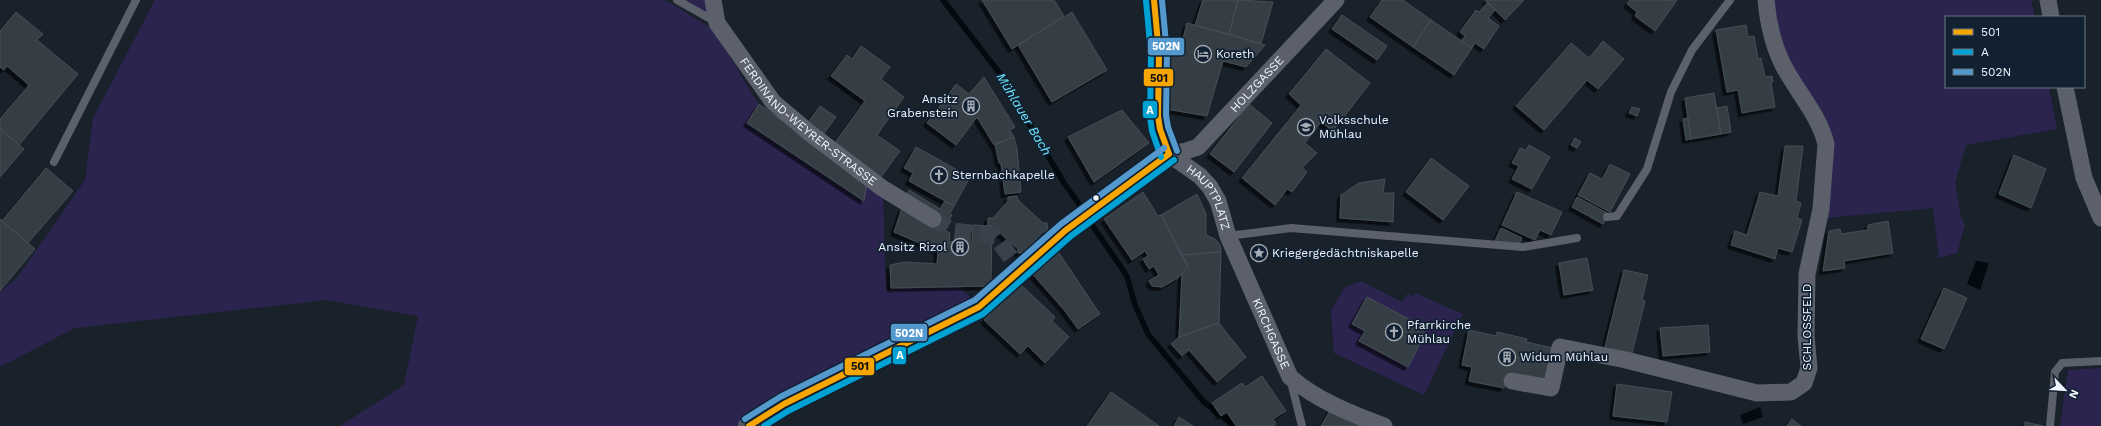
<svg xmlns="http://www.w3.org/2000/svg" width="2101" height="426" font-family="'Work Sans',sans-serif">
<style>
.green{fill:#2a244f}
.water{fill:#020b0f}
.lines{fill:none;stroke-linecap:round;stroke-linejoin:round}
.stream{stroke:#020b0f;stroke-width:5.5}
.building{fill:#363e45;stroke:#454e55;filter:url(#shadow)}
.street-tunnel{stroke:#39414a;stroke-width:17;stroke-dasharray:17 8;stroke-linecap:butt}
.lane{stroke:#5b606b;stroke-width:8}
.street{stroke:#5b606b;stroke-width:17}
.secondary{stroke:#545865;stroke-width:22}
.bus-1-casing{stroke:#112132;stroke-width:9}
.bus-2-casing{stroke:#112132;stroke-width:9}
.bus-3-casing{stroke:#112132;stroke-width:9}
.bus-1{stroke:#f7a500;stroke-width:6}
.bus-2{stroke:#00a2d3;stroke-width:6}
.bus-3{stroke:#5399ce;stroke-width:6}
.bus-dot{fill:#eff6fd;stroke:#112132;stroke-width:1.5}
.labels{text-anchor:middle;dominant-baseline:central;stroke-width:3.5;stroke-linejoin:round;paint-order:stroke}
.poi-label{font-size:12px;fill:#eff6fd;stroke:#112132;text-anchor:start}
.street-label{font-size:12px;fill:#eff6fd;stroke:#112132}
.water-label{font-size:13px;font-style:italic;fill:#6ee7ff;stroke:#112132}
.line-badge{stroke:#112132;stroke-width:1.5}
.badge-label{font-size:11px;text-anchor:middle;font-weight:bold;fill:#fff}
.pale-badge-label{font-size:11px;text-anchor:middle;font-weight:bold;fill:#111}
</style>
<defs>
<filter id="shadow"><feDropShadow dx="-3.5" dy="3.5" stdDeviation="0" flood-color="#0009"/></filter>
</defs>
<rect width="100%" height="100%" fill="#19212a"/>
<path class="green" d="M155 0H663L669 2 714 30 757 102 883 195 886 290 958 285 971 298 741 426H340L404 385 418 316 326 300 75 328 0 367V292L17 278 85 180 93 118Z
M677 0H713L717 23Z
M1771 0H2031L2035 17H1946V87H2049L2057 129 1966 145 1955 183 1961 217 1965 225 1957 253 1939 258 1933 208 1826 218 1831 153 1785 56Z
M1361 281 1402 302 1407 294 1413 296 1415 293 1463 314 1424 395 1334 353 1331 311 1344 288Z
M2101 368V426H2060L2068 370Z"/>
<path class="water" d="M1976 261 1989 263 1980 290 1967 284Z
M1760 407 1763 417 1743 424 1740 415Z"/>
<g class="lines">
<path class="stream" d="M943 0 998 71 1064 183 1084 211
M1088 219 1127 276 1135 305 1148 334 1203 401 1234 426"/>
</g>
<path class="building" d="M982 0H1054L1064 16 1012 49Z
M1203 0H1238L1229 34 1195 25Z
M1238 0 1273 2 1261 44 1229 34Z
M1382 0H1403L1431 20 1413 47 1370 17Z
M1485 0H1524L1505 20Z
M1630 0H1677L1655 31 1635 16 1637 12 1627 4Z
M1488 2 1495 10 1488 18 1499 26 1484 49 1475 43 1472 48 1461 41 1465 36 1460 32 1476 10 1479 12Z
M16 12 43 34 37 40 78 74 19 145 0 129V119L29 85 7 66 4 70 0 67V31Z
M1072 12 1107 70 1052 102 1018 45Z
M1342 15 1387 46 1377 60 1332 29Z
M1431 20 1472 48 1454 75 1413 47Z
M1187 23 1265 45 1246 67 1223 61 1207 116 1166 109 1173 73 1169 72V43L1173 37 1183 39Z
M1746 25 1748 37 1754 36 1758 59 1761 58 1765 77 1772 76 1773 82H1771L1775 107 1742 113 1738 90 1727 92 1716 30Z
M1603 41 1624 59 1598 89 1587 80 1544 130 1516 106 1571 43 1589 58Z
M861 46 890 67 881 79 904 97 877 135 900 151 878 181 831 148 865 101 831 76 847 55 852 59Z
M1326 49 1370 83 1333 131 1321 122 1305 143 1317 153 1302 168 1307 172 1292 192 1287 189 1275 205 1242 178 1301 105 1289 94Z
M984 77 1015 127 1010 130 1014 137 994 145 977 117 956 145 927 123 956 84 969 94Z
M1714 93 1721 134 1691 139 1685 98Z
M759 104 867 183 864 201 747 123Z
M1249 104 1272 123 1234 172 1210 154Z
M820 106 836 117 822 136 807 124Z
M1727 106 1731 132 1721 134 1717 108Z
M1632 107 1640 109 1637 116 1629 113Z
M1122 110 1149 143 1094 182 1068 137Z
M1688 118 1691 139 1686 140 1683 119Z
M0 129 24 149 0 177Z
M1014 137 1017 149 1021 192 1005 194 1001 163H999L995 144Z
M1575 138 1581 142 1577 148 1571 145Z
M1529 145 1550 157 1532 189 1512 179 1519 166 1512 163 1520 148 1526 150Z
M1785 146H1803L1796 201 1801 203 1797 218 1802 220 1792 252 1778 248 1775 259 1731 245 1735 231 1747 235 1760 192 1778 196Z
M916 147 970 177 954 206 909 181 913 173 904 168Z
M2014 155 2046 169 2031 208 1999 194Z
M1431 158 1469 186 1443 220 1406 192Z
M1610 164 1630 174 1610 212 1578 195 1590 173 1602 179Z
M46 168 73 191 28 243 2 221Z
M1385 179 1383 193H1394L1393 222 1340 218 1341 195 1359 183Z
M909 190 940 209 945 201 954 206 950 213 952 215 944 230 935 225 904 199Z
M1143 192 1158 216 1161 215 1188 266 1178 278 1162 287 1152 286 1149 281 1159 275 1154 266 1149 269 1143 259 1148 256 1145 251 1132 260 1104 219Z
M1517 192 1562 212 1551 235 1540 230 1535 240 1502 225Z
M1197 194 1206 214V235L1215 239 1220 245 1221 252 1181 255 1161 215Z
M1017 196 1018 200 1043 223H1047L1048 232H1043L1027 249V253H1018V249L992 226 988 225V218H993L1008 201V197Z
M1577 197 1609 214 1603 224 1572 207Z
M902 208 950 233 949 242H972L973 225 992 226 991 286 891 288 890 265 905 262 937 264 938 251 894 232Z
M0 219 35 249 0 291Z
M1888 221 1893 253 1844 261 1845 268 1823 271 1829 231 1840 229 1841 234 1868 230V225Z
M1501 228 1522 238 1518 246 1494 243Z
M1057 250 1100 314 1078 329 1065 311 1030 271Z
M1221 252 1219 323 1179 337 1182 274 1188 266 1181 255Z
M1587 258 1593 290 1564 295 1559 263Z
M1624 270 1648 275 1642 300 1645 301 1631 357 1604 351Z
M1019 283 1055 317 1052 321 1069 337 1045 363 1028 346 1020 354 984 320Z
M1944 288 1967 298 1944 349 1921 339Z
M1367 297 1422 326 1425 334 1408 367 1359 341 1365 331 1352 324Z
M1219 323 1246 357 1217 382 1189 350 1182 356 1171 344 1179 337Z
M1708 325 1710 352 1663 356 1660 328Z
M1469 330 1496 336 1497 332 1527 339 1526 342 1553 348 1546 381 1507 373 1504 388 1469 381 1472 367 1462 365Z
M1262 376 1286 411 1273 419 1276 424 1273 426H1236L1227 412 1221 416 1212 403 1242 383 1245 387Z
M1617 384 1672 392 1667 422 1613 416Z
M1111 392 1159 426H1087Z
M1331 409 1367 426H1321Z
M1179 417 1193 426H1174Z
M1792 419 1801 426H1787Z
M2025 422 2043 426H2025Z"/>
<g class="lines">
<path class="street-tunnel" d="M933 219 953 231 995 236 1020 270"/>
<path class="lane" d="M677 0 716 22
M54 162 136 0
M1607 217 1617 216 1647 169 1671 92 1692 50 1730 0
M1228 236 1291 228 1523 247 1577 238
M1291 382 1302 426
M2050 426 2055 372 2062 363 2101 361"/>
<g class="street">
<path id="s1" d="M713 0 717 23 773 102 811 134 882 188 933 219"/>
<path d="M2048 0 2051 17"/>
<path d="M2065 87 2084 178 2101 218"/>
<path id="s2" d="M1169 154 1200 176 1210 187 1218 201 1228 236 1290 377C1316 400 1352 414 1384 426"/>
<path id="s3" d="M1169 154 1186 151 1198 147 1336 0"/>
<path d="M1512 381 1551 388 1560 347 1626 360 1757 393 1791 392 1804 383 1809 368 1806 336 1807 274 1821 209 1826 144C1819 115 1797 92 1783 65 1773 45 1768 23 1766 0"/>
</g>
<path class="secondary" d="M749 426 784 404 979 307 993 296 1066 230 1169 154 1160 129 1158 116 1159 54 1154 0"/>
<g class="bus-1-casing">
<path id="bus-1" d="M1154 0 1159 54 1158 116 1160 129 1169 154
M749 426 784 404 979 307 1066 230 1169 154"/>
</g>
<g class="bus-2-casing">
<path id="bus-2" d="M1146 1 1151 54 1150 117 1152 131 1161 157
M764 426 788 411 983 314 1071 236 1174 160"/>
</g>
<g class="bus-3-casing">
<path id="bus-3" d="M1162 0 1167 54 1166 115 1168 127 1177 151
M745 419 780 397 975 300 1061 224 1164 148"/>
</g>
<use href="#bus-1" class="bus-1"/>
<use href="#bus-2" class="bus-2"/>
<use href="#bus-3" class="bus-3"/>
</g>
<defs>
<g id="hotel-ring" transform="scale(0.9)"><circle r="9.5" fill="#112132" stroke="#a4abb3" stroke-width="1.5"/><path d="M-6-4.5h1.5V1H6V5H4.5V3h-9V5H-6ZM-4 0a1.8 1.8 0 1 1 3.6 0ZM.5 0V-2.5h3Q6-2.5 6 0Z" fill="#a4abb3"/></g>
<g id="building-ring" transform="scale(0.9)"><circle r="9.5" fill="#112132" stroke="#a4abb3" stroke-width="1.5"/><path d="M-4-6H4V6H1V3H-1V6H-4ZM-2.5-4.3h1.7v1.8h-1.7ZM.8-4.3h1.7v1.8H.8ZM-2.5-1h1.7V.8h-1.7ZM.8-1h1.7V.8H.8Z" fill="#a4abb3"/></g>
<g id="school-ring" transform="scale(0.9)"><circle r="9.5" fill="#112132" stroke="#a4abb3" stroke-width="1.5"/><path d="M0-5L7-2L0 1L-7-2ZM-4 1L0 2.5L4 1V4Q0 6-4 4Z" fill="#a4abb3"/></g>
<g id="church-ring" transform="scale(0.9)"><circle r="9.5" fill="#112132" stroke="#a4abb3" stroke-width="1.5"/><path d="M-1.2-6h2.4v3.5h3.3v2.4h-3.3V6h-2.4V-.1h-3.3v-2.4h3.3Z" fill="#a4abb3"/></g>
<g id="sight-ring" transform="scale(0.9)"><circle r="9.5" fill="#112132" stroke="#a4abb3" stroke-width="1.5"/><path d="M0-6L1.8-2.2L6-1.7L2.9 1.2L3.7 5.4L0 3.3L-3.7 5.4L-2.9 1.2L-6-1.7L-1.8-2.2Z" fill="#a4abb3"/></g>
</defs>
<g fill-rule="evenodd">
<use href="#hotel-ring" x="1203" y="54"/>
<use href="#building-ring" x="971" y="106"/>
<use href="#school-ring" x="1306" y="127"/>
<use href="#church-ring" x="939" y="175"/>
<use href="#building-ring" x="960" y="247"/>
<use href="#sight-ring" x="1259" y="253"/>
<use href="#church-ring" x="1394" y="332"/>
<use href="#building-ring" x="1507" y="357"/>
</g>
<circle class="bus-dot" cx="1096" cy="198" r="3.5"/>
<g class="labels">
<g class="poi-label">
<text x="1216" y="54">Koreth</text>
<text x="958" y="99" text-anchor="end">Ansitz<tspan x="958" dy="14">Grabenstein</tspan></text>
<text x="1319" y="120">Volksschule<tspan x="1319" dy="14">Mühlau</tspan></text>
<text x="952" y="175">Sternbachkapelle</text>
<text x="947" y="247" text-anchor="end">Ansitz Rizol</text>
<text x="1272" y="253">Kriegergedächtniskapelle</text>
<text x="1407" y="325">Pfarrkirche<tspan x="1407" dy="14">Mühlau</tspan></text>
<text x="1520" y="357">Widum Mühlau</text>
</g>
<g class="street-label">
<text stroke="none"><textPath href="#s3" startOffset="116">HOLZGASSE</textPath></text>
<text stroke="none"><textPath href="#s1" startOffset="159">FERDINAND-WEYRER-STRASSE</textPath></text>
<text stroke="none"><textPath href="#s2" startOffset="61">HAUPTPLATZ</textPath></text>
<text transform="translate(1807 327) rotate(-90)">SCHLOSSFELD</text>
<text stroke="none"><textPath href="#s2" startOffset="212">KIRCHGASSE</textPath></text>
</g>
<g class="water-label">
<text transform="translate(1024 114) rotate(59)">Mühlauer Bach</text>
</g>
</g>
<g class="line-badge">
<rect x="1147" y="37" width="38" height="19" rx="4" fill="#5399ce"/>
<rect x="1143" y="68" width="31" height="19" rx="4" fill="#f7a500"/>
<rect x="1142" y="100" width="16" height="19" rx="4" fill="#00a2d3"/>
<rect x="890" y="323" width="38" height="19" rx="4" fill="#5399ce"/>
<rect x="892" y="346" width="15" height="19" rx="4" fill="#00a2d3"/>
<rect x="844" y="357" width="31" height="19" rx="4" fill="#f7a500"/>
</g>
<g class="badge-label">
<text x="1166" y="50">502N</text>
<text x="1150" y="114">A</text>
<text x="909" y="337">502N</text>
<text x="900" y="359">A</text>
</g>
<g class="pale-badge-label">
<text x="1159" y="82">501</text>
<text x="860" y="370">501</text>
</g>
<rect x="1945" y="16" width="140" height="72" fill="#112132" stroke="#6a7683"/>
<rect x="1953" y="29" width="20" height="6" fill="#f7a500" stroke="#6a7683"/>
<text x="1981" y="36" font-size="12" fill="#eff6fd">501</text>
<rect x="1953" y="49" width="20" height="6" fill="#00a2d3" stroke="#6a7683"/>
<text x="1981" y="56" font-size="12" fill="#eff6fd">A</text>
<rect x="1953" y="69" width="20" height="6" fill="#5399ce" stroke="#6a7683"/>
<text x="1981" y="76" font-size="12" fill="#eff6fd">502N</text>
<g transform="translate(2065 390) rotate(115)" stroke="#112132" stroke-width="3" paint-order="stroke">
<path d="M0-3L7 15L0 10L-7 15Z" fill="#eff6fd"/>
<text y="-6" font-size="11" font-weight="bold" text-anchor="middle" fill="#eff6fd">N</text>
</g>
</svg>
